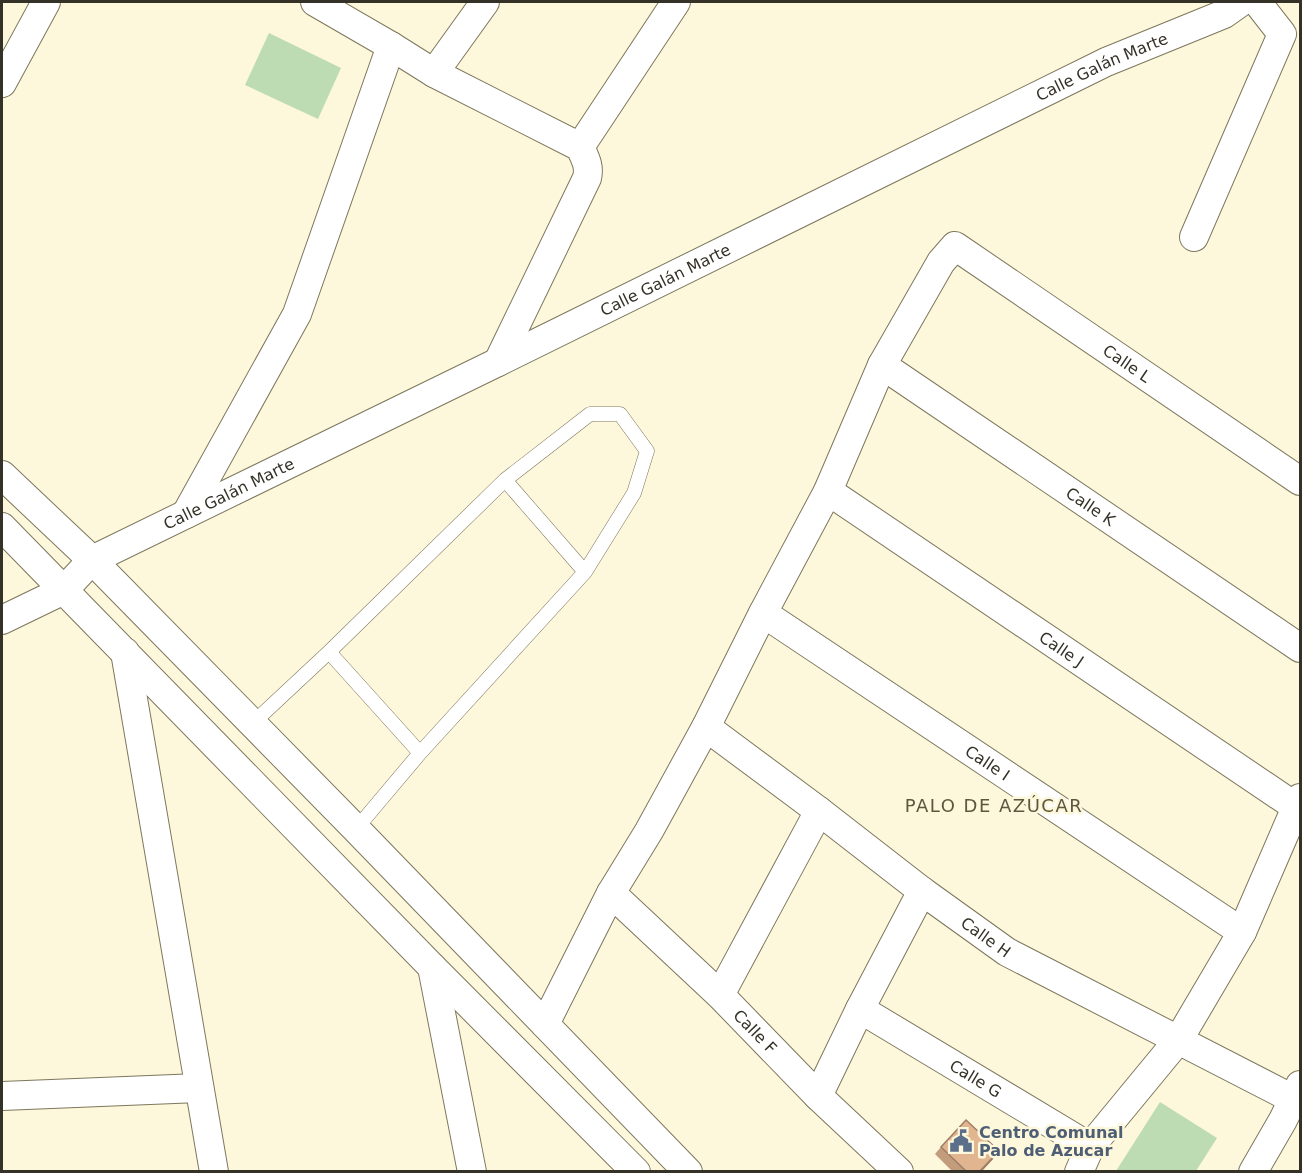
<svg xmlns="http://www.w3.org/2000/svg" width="1302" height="1173" font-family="'DejaVu Sans',sans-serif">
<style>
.green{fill:#bedcb4}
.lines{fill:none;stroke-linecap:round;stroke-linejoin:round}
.lane-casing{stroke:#7d775e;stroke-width:15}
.street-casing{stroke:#7d775e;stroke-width:30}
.lane{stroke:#fff;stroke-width:14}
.street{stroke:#fff;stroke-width:28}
.wall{fill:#c29c7b}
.shaded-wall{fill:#9e7f64}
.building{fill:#e1b58f;stroke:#9e7f64;stroke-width:1.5}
.labels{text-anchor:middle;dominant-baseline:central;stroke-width:5;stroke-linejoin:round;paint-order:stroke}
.street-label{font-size:16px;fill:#343127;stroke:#fdf7db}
.service-label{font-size:16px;font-weight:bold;fill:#4e5e75;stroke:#fdf7db;text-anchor:start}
.neighbourhood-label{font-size:18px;letter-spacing:1.5px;fill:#5c573f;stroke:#fdf7db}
</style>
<rect width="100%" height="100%" fill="#fdf7db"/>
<path class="green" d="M269 33 341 68 318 119 245 85Z
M1160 1102 1217 1138 1196 1171H1116Z"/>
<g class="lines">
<g class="lane-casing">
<path id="lane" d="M505 480 585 572
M329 652 420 753
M252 724 329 652 505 480 590 414H620L647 451 634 493 585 572 420 753 356 829"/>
</g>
<g class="street-casing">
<g id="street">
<path d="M315 2 391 46 434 73 580 147C585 158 590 166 587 178L498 362"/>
<path d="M434 73 485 2"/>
<path d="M2 83 46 2"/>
<path d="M580 147 676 2"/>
<path d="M1194 237 1282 34 1257 2"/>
<path id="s1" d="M882 365 1300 648"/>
<path d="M2 475 92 560 356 829 688 1172"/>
<path id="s2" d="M828 491 1296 807"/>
<path d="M186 514 297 314 391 46"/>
<path d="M2 527 432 967 636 1172"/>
<path id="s3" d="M763 613 1242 932"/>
<path id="s4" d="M2 620 64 590 92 560 498 362 1106 62 1224 14 1241 2"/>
<path d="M125 652 214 1172"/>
<path id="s5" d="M706 727 819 811 922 891 1007 952 1293 1099"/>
<path id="s6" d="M611 893 720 995 818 1096 899 1172"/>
<path d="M432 967 472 1172"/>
<path d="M720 995 819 811"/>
<path id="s7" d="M860 1009 1090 1147"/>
<path id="s8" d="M545 1024 611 893 649 831 706 727 763 613 828 491 882 365 941 262 955 246 1300 481"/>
<path d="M2 1096 199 1088"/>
<path d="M818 1096 860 1009 922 891"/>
<path d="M1079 1172 1090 1147 1179 1039 1242 932 1300 798"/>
<path d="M1253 1172 1283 1120 1300 1085"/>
</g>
</g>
<use href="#lane" class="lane"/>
<use href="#street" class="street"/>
</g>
<path class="wall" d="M941 1147 993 1159 981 1172H953L935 1154Z"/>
<path class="shaded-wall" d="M999 1151 993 1159 981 1172H979Z"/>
<path class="building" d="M966 1120 999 1151 979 1172H967L941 1147Z"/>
<defs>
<g id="civic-bare" transform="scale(1.8)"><path d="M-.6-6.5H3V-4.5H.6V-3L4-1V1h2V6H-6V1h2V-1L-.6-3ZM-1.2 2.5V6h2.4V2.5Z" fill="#5c6f8a" stroke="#fdf7db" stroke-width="2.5" paint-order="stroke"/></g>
</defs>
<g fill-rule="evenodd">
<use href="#civic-bare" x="961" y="1141"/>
</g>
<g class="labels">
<g class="street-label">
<text stroke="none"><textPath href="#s4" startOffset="1234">Calle Galán Marte</textPath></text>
<text stroke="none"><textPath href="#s4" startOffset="748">Calle Galán Marte</textPath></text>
<text stroke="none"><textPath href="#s8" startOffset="1089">Calle L</textPath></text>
<text stroke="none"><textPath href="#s4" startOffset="262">Calle Galán Marte</textPath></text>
<text stroke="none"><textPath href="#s1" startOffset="252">Calle K</textPath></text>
<text stroke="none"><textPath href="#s2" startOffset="282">Calle J</textPath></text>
<text stroke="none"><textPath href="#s3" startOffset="270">Calle I</textPath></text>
<text stroke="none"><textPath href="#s5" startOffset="350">Calle H</textPath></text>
<text stroke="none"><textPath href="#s6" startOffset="200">Calle F</textPath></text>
<text stroke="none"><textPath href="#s7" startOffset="135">Calle G</textPath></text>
</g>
<g class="service-label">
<text x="979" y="1132">Centro Comunal<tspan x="979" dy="18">Palo de Azucar</tspan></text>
</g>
<g class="neighbourhood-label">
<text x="994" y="805">PALO DE AZÚCAR</text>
</g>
</g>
<rect width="1302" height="1173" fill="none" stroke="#343127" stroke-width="6"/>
</svg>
